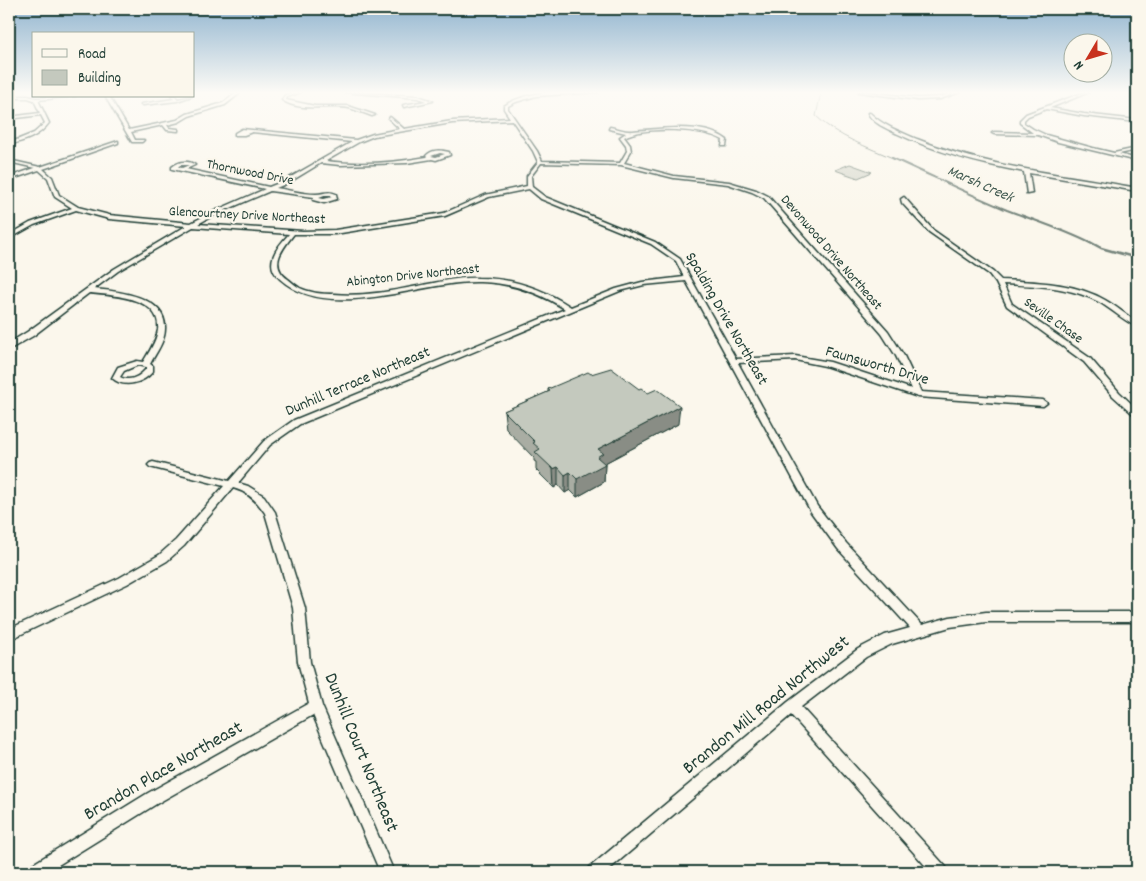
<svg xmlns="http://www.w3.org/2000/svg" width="1146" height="881" font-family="Dekko,sans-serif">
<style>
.green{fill:#dbdcd1;stroke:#7d8c82}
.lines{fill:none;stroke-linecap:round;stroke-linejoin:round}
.stream-far2{stroke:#74847b;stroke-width:1}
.stream-far1{stroke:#74847b;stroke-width:2}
.stream{stroke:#74847b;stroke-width:2.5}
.minor-casing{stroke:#1f3d34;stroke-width:3}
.minor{fill:#fbf7ec;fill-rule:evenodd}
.wall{fill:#a9ada3;stroke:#1f3d34}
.shaded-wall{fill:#898d85;stroke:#1f3d34}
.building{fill:#c4c9be;stroke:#1f3d34}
.labels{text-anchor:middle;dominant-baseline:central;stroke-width:4.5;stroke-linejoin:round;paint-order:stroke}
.far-street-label{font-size:14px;fill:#1f3d34;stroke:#fbf7ec}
.far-water-label{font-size:15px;font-style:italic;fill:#425b52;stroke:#fbf7ec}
.street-label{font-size:16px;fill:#1f3d34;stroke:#fbf7ec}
.near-street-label{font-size:19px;fill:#1f3d34;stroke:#fbf7ec}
</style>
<rect width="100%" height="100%" fill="#fbf7ec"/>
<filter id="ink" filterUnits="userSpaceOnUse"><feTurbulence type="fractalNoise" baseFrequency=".02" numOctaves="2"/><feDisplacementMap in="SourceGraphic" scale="10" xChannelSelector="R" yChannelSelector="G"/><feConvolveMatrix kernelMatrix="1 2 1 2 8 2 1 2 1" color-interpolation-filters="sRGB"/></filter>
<g filter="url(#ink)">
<path class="green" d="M850 164 872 172 858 178 835 170Z"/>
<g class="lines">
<path class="stream-far2" d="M821 92 816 116C837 137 868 147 895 159"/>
<path class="stream-far1" d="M892 158C930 175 968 194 1007 210 1036 221 1065 230 1092 244"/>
<path class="stream" d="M1090 242 1101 248 1137 258"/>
<g class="minor-casing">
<path id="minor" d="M232 92H236L239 94 225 105 189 116 179 122 167 125 169 128 178 129V131L167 130 163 125 131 132 135 140H144L142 142H132L105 96H109L129 130 177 120 187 114 223 103 235 94Z
M296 92H301L287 97 286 100 315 106H348L375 115 372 116C364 113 356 110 349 108 328 104 301 113 282 100L285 95Z
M342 92 418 96 433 101 404 107 403 105 426 101 418 98Z
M598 92 536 96 516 102 508 106V109L537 151 542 161 620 163 627 151 626 145 620 137 626 133 609 129 610 127C617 128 626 132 633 131 659 129 705 122 727 140L726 146H722L723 140C702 128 646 126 624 137L630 145 631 151 624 163 674 176 729 182 756 190 768 196 888 331 904 356 921 392 1043 400 1047 403 1043 406 918 397 825 366 795 360 738 363 817 506 846 543 922 625 950 617 986 612H1137V622H986L950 627 892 644 866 657 801 707 946 867 948 872H931L791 715 606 872H588L590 867 788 702 858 649 885 635 910 628 838 549 811 512 686 281 644 285 620 291 300 424 270 445 238 483 248 486 264 496 275 512 305 608 310 662 322 706 394 872H380L313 715 158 803 47 872H26L28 867 148 793 309 703 298 662 293 608 265 513C257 501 248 492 233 488L184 546 167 561 127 584 9 640V629L119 578 159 555 176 540 224 486 150 467 148 465 150 463 153 462 229 481 264 441 294 420 565 309C538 292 512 283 480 282 421 280 330 324 280 279 263 264 277 247 289 234L193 227 118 271 94 289C117 291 167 296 165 329 165 341 156 353 150 364L153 366V371C144 383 124 389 112 378L118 367 137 361 143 362C149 352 156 342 158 330 162 297 111 295 89 293L33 336 12 348H9V343L27 332 114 269 186 226 109 219 76 210 34 225 9 239V235L30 223 72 208 55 197 48 178 39 170 9 180V177L35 168 9 162V160L40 167 118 141V143L43 169 52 177 59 195 78 207 109 215 191 223 210 213 265 189 172 169V167C179 161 188 160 195 165L186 169 269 187 284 181 352 142 252 132 244 135H235V133L242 129 356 140 373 134 400 129 389 119 390 117 404 129 452 121 510 118 504 109V106C526 90 572 89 598 92ZM512 120 533 151 538 162 527 176V186L485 195 444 213 335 230 303 231 198 224 214 215 270 191 314 197 313 200 324 203 337 199 336 194C328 190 324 194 316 194 303 194 289 190 276 188L288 183 321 163 340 165 407 163 432 159 436 160 450 155 449 152C440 150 432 149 426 156L427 157C394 163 358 165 326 161L359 142 374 136 452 123ZM440 153 445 154 436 157 431 156ZM541 163 621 165 674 178 728 184 752 192 764 198 882 334 896 356 912 389 830 362 795 356 736 359 680 259 655 242 545 197 532 187 531 176ZM180 165H189L182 168 178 167ZM529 189 541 199 651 244 676 261 684 277 642 282 616 289 571 307C542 288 512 278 478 278 461 277 445 281 428 284 397 290 365 297 334 294 322 294 311 293 300 288 296 286 292 282 288 279 268 265 283 248 294 234H335L445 216 489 197ZM327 195H331L332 197 324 199 319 198ZM138 365 146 367V369C139 377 130 382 120 377L124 371Z
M859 92H867L918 98 940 97 956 92H960L940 99 918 100Z
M1085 92H1089L1050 108 1084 114 1137 120V122L1084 116 1046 109 1028 116 1024 120V123L1033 129 1046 135 1093 148 1114 153 1137 148V150L1119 154 1137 159V161L1058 142 1038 135 994 134 992 133 994 132 1033 133 1020 123V120L1026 114Z
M9 96H28L36 98 76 96 38 100 49 123C39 137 24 141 9 145V143L34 133 45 123 41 115 9 119V117L40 113 34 100 28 98H9Z
M171 96H175L178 99 192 96 177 101 143 105 141 104 174 99Z
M868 113H870C883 126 901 132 917 139 988 168 1063 174 1137 188V191L1029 173 1032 193 1027 194 1024 172C980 164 938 153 898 134 888 129 872 123 868 113Z
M904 197 933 230 993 272 1001 280C1036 282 1073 282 1105 300 1116 306 1126 315 1137 322V327L1135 326C1122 319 1111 309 1099 302 1069 286 1036 286 1003 284L1012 304 1090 358 1119 392 1137 409V416L1134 415 1113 396 1084 362 1007 306 996 283 989 274 929 232 902 203 901 199Z"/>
</g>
<use href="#minor" class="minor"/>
</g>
<path class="wall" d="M591 374 678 424 605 463 604 482 577 497 570 490 565 493 558 485 554 488 536 470V462L534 461V458L506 429 504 411 548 392V389Z"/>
<path class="shaded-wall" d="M680 406 678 424 603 464H605L604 482 577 497V479L598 449Z
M558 467V485L554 488 553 469Z
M570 472V490L565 493V475Z"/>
<path class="building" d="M611 368 639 389 641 388 648 393 657 389 680 406 598 449 603 453 597 457 605 464 577 479 570 472 565 475 558 467 553 469 535 452 540 449 533 443 535 442 504 411 550 391 548 389 588 372 591 374Z"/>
</g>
<linearGradient id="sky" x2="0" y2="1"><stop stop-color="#90b4cf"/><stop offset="0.43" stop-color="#fdfbf6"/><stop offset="1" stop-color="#fdfbf6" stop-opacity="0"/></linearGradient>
<rect width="1146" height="215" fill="url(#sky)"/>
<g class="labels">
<g class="far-street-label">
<text transform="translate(250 173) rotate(11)">Thornwood Drive</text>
<text transform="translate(247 216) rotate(3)">Glencourtney Drive Northeast</text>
<text transform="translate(831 253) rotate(49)">Devonwood Drive Northeast</text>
<text transform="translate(413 276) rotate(-6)">Abington Drive Northeast</text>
<text transform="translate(1053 321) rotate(35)">Seville Chase</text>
</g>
<g class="far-water-label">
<text transform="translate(980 185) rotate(24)">Marsh Creek</text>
</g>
<g class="street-label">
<text transform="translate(726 319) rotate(60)">Spalding Drive Northeast</text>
<text transform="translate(877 366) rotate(16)">Faunsworth Drive</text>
<text transform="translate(358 382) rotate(-23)">Dunhill Terrace Northeast</text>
</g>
<g class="near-street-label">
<text transform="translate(767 706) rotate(-39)">Brandon Mill Road Northwest</text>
<text transform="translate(360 753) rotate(68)">Dunhill Court Northeast</text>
<text transform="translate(164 772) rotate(-30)">Brandon Place Northeast</text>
</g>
</g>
<rect width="1146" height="881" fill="none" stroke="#fbf7ec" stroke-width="30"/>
<rect x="15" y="15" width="1116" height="851" fill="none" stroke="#1f3d34" stroke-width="2" filter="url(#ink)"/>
<rect x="32" y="32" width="162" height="65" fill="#fbf7ec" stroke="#a3ada2"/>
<rect x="42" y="49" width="25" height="8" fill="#fbf7ec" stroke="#a3ada2"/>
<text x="78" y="58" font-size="15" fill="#1f3d34">Road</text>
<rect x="42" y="70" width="25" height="15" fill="#c4c9be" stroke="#a3ada2"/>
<text x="78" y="82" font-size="15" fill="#1f3d34">Building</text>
<g transform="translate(1088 58) rotate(232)"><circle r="24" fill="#fbf7ec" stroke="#a3ada2"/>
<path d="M0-4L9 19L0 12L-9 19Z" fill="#c8321e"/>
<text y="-8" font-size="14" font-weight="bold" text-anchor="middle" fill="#1f3d34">N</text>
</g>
</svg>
